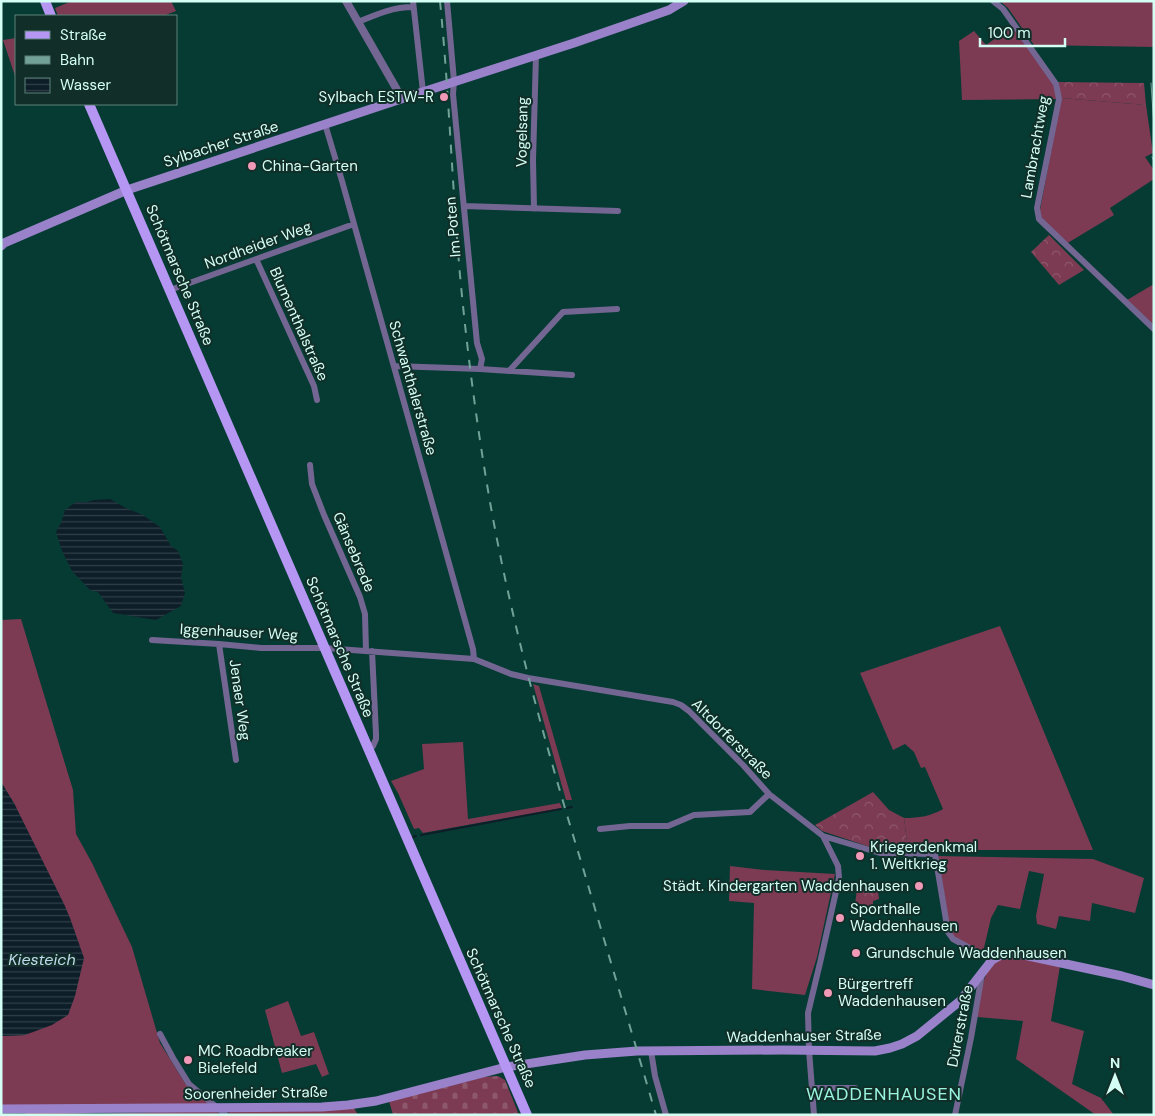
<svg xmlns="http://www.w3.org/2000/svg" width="1155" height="1116" font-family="'DM Sans',sans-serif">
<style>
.grass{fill:#7c3a53}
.forest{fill:url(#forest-crowns)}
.cemetery{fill:url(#cemetery-stones)}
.water{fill:url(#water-rules)}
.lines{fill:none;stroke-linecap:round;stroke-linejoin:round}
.stream{stroke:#0d1e29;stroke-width:2}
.minor{stroke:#746693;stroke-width:6}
.tertiary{stroke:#746693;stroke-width:8}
.secondary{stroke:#9982c9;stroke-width:9}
.primary{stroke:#b597f3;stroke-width:10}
.tram{stroke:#71a197;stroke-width:1}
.rail{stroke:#71a197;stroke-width:2;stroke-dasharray:9 9;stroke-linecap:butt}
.poi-dot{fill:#f09ab7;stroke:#112e28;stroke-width:2}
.labels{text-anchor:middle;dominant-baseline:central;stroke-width:4;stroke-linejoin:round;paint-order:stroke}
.poi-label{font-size:15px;fill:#d4fff4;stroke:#112e28;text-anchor:start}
.street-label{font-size:15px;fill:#d4fff4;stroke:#112e28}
.water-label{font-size:16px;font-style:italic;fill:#bfd9eb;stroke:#112e28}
.quarter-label{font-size:18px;letter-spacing:1px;fill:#9af5e0;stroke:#112e28}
</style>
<defs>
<pattern id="forest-crowns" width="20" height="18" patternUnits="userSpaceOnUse" patternTransform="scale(1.25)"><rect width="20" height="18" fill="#7c3a53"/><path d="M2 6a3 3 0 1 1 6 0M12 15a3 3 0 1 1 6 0" fill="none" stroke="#8e586c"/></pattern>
<pattern id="cemetery-stones" width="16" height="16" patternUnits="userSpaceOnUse" patternTransform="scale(1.25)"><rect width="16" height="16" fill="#7c3a53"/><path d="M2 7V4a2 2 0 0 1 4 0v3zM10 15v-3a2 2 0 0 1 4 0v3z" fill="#8e586c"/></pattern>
<pattern id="water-rules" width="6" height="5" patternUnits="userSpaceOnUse" patternTransform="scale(1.25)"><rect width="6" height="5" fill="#0d1e29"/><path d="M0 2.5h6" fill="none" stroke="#2f4049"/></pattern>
</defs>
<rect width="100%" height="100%" fill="#053b32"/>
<path class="grass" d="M72 1H171L176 11 163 16H58L55 8Z
M1000 1H1154V47L1034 45 1008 8Z
M1013 26 1052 80 1058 99 962 100 959 41 974 31 986 45Z
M16 38V79L3 40Z
M1061 98 1146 105 1153 153 1145 157 1154 170V179L1110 208 1114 215 1066 244 1041 218 1040 210Z
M1154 284V325L1127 300Z
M21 619 73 790 76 834 92 863 132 947 160 1043 185 1083 210 1104 1 1106V1036L25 1035 15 805 1 782V620Z
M1000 626 1093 850H908L904 818C919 818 931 816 943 809L925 767 921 768 914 752 905 744 893 750 860 673Z
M533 684 539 686 572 800H566Z
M463 742 468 819 560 803 562 808 423 833 419 828 414 829 398 793 391 781 424 769 422 744Z
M938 856 1093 859 1144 878 1135 913 1092 903 1090 921 1059 916 1056 929 1037 924 1036 916 1044 874 1029 871 1020 909 998 905 991 918 983 952 954 937 950 931Z
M730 866 765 870 835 874 817 957 805 995 752 989 754 903 729 901Z
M1018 957 1060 966 1051 1021 1084 1031 1072 1084 1101 1098 1114 1115H1096L1016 1059 1023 1021 977 1017C980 1001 982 966 999 959 1004 956 1012 957 1018 957Z
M288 1001 301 1036 314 1032 329 1074 322 1077 316 1064 282 1073 265 1010Z
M215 1110 221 1115H25V1112L100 1114Z"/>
<path class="forest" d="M1057 82 1144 83 1146 105 1061 98Z
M1049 235 1084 270 1059 285 1031 252Z
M873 792 889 810 904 818 908 850 882 851 822 831 815 825Z
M858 880 878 892 879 899 873 901V910L855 905Z
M354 1108 358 1115H231L226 1110Z"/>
<path class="cemetery" d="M498 1076 505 1080 519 1115H393L389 1101 484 1077Z"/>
<path class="water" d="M110 499 126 508 143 515 160 527 171 546 178 551 183 564 181 577 185 593 181 606 156 620 113 613 98 592 90 590 72 571 62 551 56 532 61 523 65 510 76 502H87L94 500Z
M1 782 15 805 64 904 70 918 84 958 75 996 68 1015 52 1025 25 1035 1 1036Z"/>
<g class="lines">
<path class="stream" d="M567 808 572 807
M421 835 561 809
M413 837 416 836"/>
<path class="minor" d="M413 1 423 92
M447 1 454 81 453 94 477 343 482 359 480 369
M993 1 1003 9 1056 84 1059 99 1037 208 1039 219 1154 329
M358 22C377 14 393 7 413 7
M325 124 342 181 473 649 474 659
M464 206 618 211
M534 209 533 160 536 55
M256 259 314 386 317 400
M170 290 354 224
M394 366 480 369 572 375
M509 371 563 312 617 309
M310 465 312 484 324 515 360 597 365 614 366 651
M152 640 219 644 261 648H324L474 659 511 674 528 678 673 702 681 705 689 711 743 765 769 794 823 836 838 866 839 878 820 963 808 1013 809 1050 814 1115
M219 644 236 760
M372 651 376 734V739L373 746
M600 829 630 826H668L694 815 750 812 769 794
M823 836 880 853 935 854 948 932 953 939 992 960
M160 1034 173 1058 189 1084 226 1115
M651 1051 655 1076 666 1115
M812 1088H855
M955 1115 971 1038 982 974"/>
<path class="tertiary" d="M346 1 396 88 401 99"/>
<path class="secondary" d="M1 246 4 243 127 190 401 99 574 43 669 10 684 1
M1 1109 322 1107 348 1105 376 1101 506 1067 585 1055 637 1051 782 1050 875 1051 890 1048 902 1044 917 1036 960 1001 992 960 1001 955 1019 954 1122 976 1154 985"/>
<path class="primary" d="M45 1 51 16
M89 104 527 1115"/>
<path class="tram" d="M1151 83 1154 127
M1152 157 1154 161"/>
<path class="rail" d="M440 1C449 92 452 184 460 275 467 351 477 427 490 502 512 626 546 747 583 868 607 950 632 1033 656 1115"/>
</g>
<g class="poi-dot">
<circle cx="444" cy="97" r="5"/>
<circle cx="252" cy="166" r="5"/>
<circle cx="860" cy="856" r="5"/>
<circle cx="919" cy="886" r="5"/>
<circle cx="840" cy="918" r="5"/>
<circle cx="856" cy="953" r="5"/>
<circle cx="828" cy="993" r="5"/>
<circle cx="188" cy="1060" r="5"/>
</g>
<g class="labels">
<g class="poi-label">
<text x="434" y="97" text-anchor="end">Sylbach ESTW-R</text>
<text x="262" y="166">China-Garten</text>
<text x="870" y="847">Kriegerdenkmal<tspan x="870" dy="17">1. Weltkrieg</tspan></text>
<text x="909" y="886" text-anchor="end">Städt. Kindergarten Waddenhausen</text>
<text x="850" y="909">Sporthalle<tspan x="850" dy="17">Waddenhausen</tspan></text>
<text x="866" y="953">Grundschule Waddenhausen</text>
<text x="838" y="984">Bürgertreff<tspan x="838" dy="17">Waddenhausen</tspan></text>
<text x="198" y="1051">MC Roadbreaker<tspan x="198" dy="17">Bielefeld</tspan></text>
</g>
<g class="street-label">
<text transform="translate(522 132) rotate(-89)">Vogelsang</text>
<text transform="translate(221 144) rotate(-18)">Sylbacher Straße</text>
<text transform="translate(1035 147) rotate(-80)">Lambrachtweg</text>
<text transform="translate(453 227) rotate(-95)">Im Poten</text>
<text transform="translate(258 245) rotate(-20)">Nordheider Weg</text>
<text transform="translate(180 275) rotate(67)">Schötmarsche Straße</text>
<text transform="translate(299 324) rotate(66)">Blumenthalstraße</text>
<text transform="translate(413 388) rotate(74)">Schwanthalerstraße</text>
<text transform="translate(354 552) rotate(67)">Gänsebrede</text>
<text transform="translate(239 632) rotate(3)">Iggenhauser Weg</text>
<text transform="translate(340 647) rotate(67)">Schötmarsche Straße</text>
<text transform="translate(240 700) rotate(82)">Jenaer Weg</text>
<text transform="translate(732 739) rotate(45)">Altdorferstraße</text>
<text transform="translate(501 1018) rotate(66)">Schötmarsche Straße</text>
<text transform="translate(960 1026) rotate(-79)">Dürerstraße</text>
<text transform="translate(804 1036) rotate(-1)">Waddenhauser Straße</text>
<text transform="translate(256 1093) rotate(-1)">Soorenheider Straße</text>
</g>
<g class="water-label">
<text x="42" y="959">Kiesteich</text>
</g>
<g class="quarter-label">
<text x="884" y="1094">WADDENHAUSEN</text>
</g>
</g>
<rect width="1155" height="1116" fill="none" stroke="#d4fff4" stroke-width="5"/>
<rect x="15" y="15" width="162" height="90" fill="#112e28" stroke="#5f827a"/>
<rect x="25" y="31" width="25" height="8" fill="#b597f3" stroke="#5f827a"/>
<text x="60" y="40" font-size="15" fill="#d4fff4">Straße</text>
<rect x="25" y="56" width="25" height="8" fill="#71a197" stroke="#5f827a"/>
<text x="60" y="65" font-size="15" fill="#d4fff4">Bahn</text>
<rect x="25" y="78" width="25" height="15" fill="url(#water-rules)" stroke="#5f827a"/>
<text x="60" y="90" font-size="15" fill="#d4fff4">Wasser</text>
<g transform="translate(1115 1076)" stroke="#112e28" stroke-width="4" paint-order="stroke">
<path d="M0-4L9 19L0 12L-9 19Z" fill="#d4fff4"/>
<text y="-8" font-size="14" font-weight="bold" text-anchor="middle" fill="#d4fff4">N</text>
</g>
<path d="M980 38v8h85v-8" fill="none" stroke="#d4fff4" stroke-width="2.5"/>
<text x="988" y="38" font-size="15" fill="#d4fff4" stroke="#112e28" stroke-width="4" paint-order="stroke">100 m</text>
</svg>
